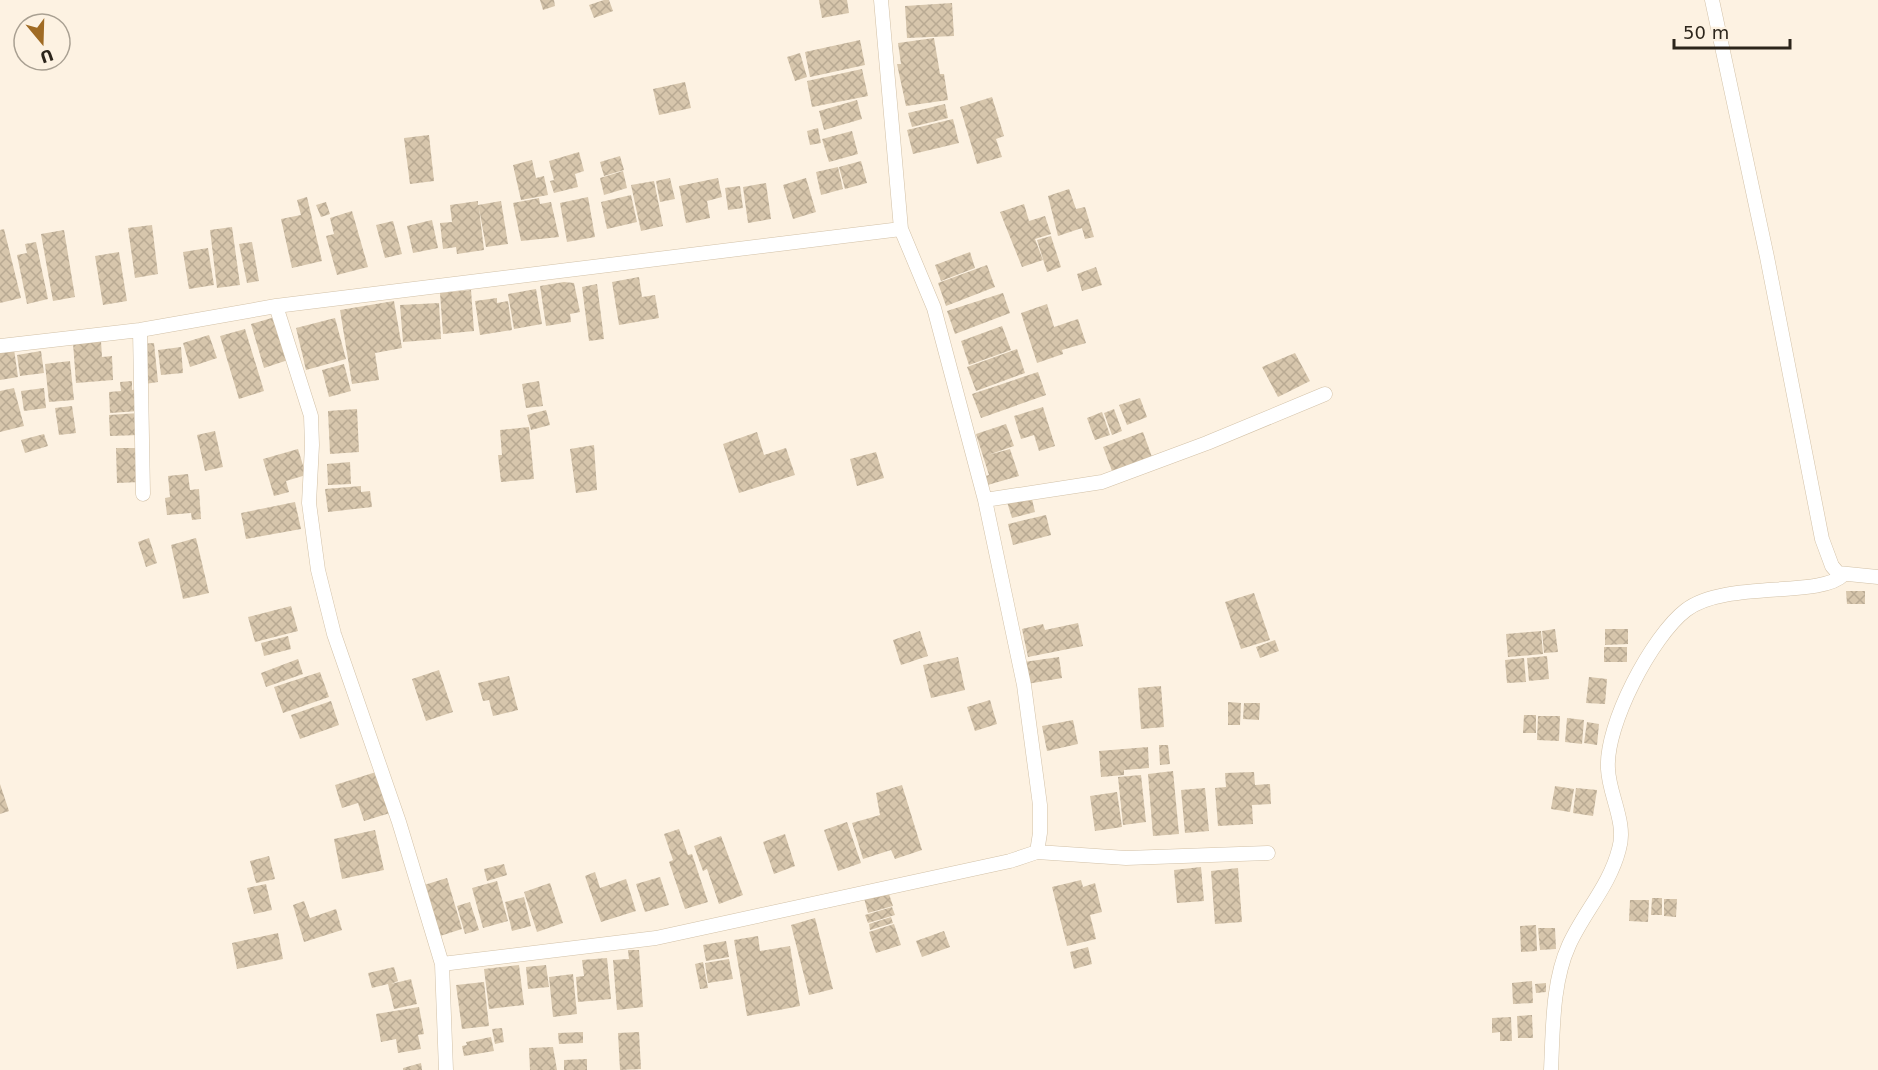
<svg xmlns="http://www.w3.org/2000/svg" width="1878" height="1070" font-family="'DejaVu Sans',sans-serif">
<style>
.building{fill:url(#building-cross-hatch)}
.lines{fill:none;stroke-linecap:round;stroke-linejoin:round}
.minor-casing{stroke:#d2c1a7;stroke-width:15}
.minor{stroke:#fff;stroke-width:14}
</style>
<defs>
<pattern id="building-cross-hatch" width="8" height="8" patternUnits="userSpaceOnUse" patternTransform="scale(1.5)"><rect width="8" height="8" fill="#d7c6ac"/><path d="M0 0l8 8M0 8l8-8" fill="none" stroke="#b9aa93"/></pattern>
</defs>
<rect width="100%" height="100%" fill="#fdf2e2"/>
<path class="building" d="M540 0H554L555 6 543 10Z
M604 0H609L613 11 594 18 589 5Z
M819 0H847L849 13 822 18Z
M952 3 954 36 907 38 905 6Z
M934 38 940 74H944L948 100 906 106 897 64H901L898 43Z
M860 40 865 65 810 77 805 52Z
M800 53 807 77 795 81 787 57Z
M862 69 868 96 812 107 807 81Z
M685 82 691 108 659 115 653 89Z
M992 97 1004 136 996 139 1002 157 977 164 960 107Z
M857 100 862 119 824 130 819 111Z
M945 104 948 118 912 127 908 113Z
M953 119 959 143 913 154 907 130Z
M818 128 821 143 810 145 807 131Z
M852 131 858 154 829 162 822 139Z
M429 135 434 181 410 184 404 138Z
M579 152 584 171 575 174 578 187 554 193 550 181 554 180 549 161Z
M620 156 624 170 604 176 600 162Z
M532 160 536 178 544 176 548 195 521 200 513 165Z
M861 161 867 183 845 189 839 167Z
M838 167 843 189 821 195 816 172Z
M623 171 627 188 604 195 600 178Z
M670 178 675 199 660 202 656 181Z
M718 178 722 197 707 201 710 218 686 223 679 186Z
M806 178 816 212 793 219 783 185Z
M654 181 663 226 641 231 631 185Z
M766 183 771 219 748 223 743 187Z
M740 186 743 208 728 210 725 188Z
M1069 189 1076 209 1085 207 1094 237 1085 239 1082 228 1058 236 1048 196Z
M631 195 637 222 607 229 601 202Z
M307 197 322 261 292 268 281 219 301 215 297 200Z
M588 197 595 237 567 242 560 203Z
M539 198 540 204 551 202 559 237 521 241 513 203Z
M478 201V205L501 201 508 244 486 247 479 208 484 250 457 254 456 247 443 249 440 223 452 222 450 205Z
M326 202 330 214 321 217 316 205Z
M1024 204 1029 221 1045 216 1051 234 1035 239 1043 260 1022 267 1000 212Z
M352 211 368 267 337 275 326 236 334 234 330 218Z
M432 220 438 248 413 253 407 226Z
M393 221 402 254 385 258 376 225Z
M152 225 158 274 135 278 128 228Z
M232 227 240 285 217 288 210 230Z
M4 229 21 298 0 303V230Z
M64 230 75 297 53 301 41 234Z
M1051 236 1061 267 1047 272 1037 240Z
M36 242 48 299 27 304 17 255 27 253 25 244Z
M252 242 259 281 247 283 239 244Z
M208 248 214 285 189 289 183 252Z
M119 252 127 301 103 305 95 256Z
M970 252 975 268 941 281 935 265Z
M987 265 995 287 946 306 938 283Z
M1096 267 1102 285 1082 291 1077 274Z
M639 277 642 297 655 295 659 318 619 325 612 282Z
M564 282 574 283 580 312 570 314 571 322 546 326 540 286Z
M597 284 604 339 589 341 582 287Z
M536 289 542 324 514 329 508 294Z
M471 290 474 331 443 334 440 293Z
M1003 293 1010 313 955 334 947 311Z
M497 298V303L508 301 512 330 480 335 475 301Z
M394 301 402 348 375 353 379 380 352 384 340 310Z
M439 303 441 339 403 342 400 305Z
M1047 304 1054 327 1078 319 1086 343 1062 350 1063 354 1037 363 1021 313Z
M275 317 288 360 264 368 251 324Z
M335 318 346 359 306 370 296 328Z
M1002 326 1011 350 969 365 961 341Z
M245 329 264 391 239 399 220 336Z
M209 335 217 358 190 367 183 343Z
M101 341 102 357 112 356 113 380 76 383 73 343Z
M154 343 158 382 145 384 141 344Z
M181 347 183 373 161 375 158 350Z
M14 349 18 377 0 380V351Z
M1017 349 1025 373 976 391 967 367Z
M41 351 44 373 20 376 17 355Z
M1295 353 1310 381 1278 397 1262 367Z
M70 361 74 400 49 402 45 364Z
M344 364 351 391 329 397 322 370Z
M1038 372 1046 395 981 418 972 394Z
M132 381V390L138 389 139 411 110 413 109 392 121 391 120 382Z
M539 381 543 406 526 408 522 384Z
M14 388 24 426 0 432V391Z
M44 388 46 408 24 411 21 391Z
M1140 398 1147 417 1127 425 1119 405Z
M72 406 76 433 59 435 55 408Z
M1043 407 1055 446 1039 451 1034 435 1021 439 1014 416Z
M357 409 359 452 330 454 328 411Z
M1114 409 1122 431 1112 435 1104 413Z
M546 410 550 425 531 430 527 415Z
M1102 412 1110 435 1095 440 1087 418Z
M139 413 140 435 110 436 109 415Z
M1006 424 1014 446 988 455 1010 449 1019 476 984 486 982 477 989 475 976 434Z
M529 427 534 479 501 482 498 455H502L500 430Z
M215 431 223 467 205 471 197 435Z
M757 432 764 455 786 448 795 475 739 493 723 444Z
M1143 432 1152 457 1112 471 1103 447Z
M44 434 48 446 25 453 21 440Z
M594 445 597 490 576 493 570 449Z
M116 448H139L141 482 117 483Z
M298 449 306 475 286 481 289 492 274 496 263 459Z
M876 452 884 478 857 486 850 459Z
M350 462 351 484 328 485 327 464Z
M188 474 190 490 199 489 201 519 192 520 191 513 167 515 165 498 170 497 168 476Z
M361 486V492L370 491 372 507 328 512 325 489Z
M1031 495 1035 512 1012 518 1007 502Z
M295 502 301 529 246 539 241 513Z
M1046 515 1051 535 1013 545 1008 524Z
M149 538 157 563 146 567 138 542Z
M196 538 209 593 183 599 171 545Z
M1846 591H1865V604H1847Z
M1254 593 1270 640 1241 649 1225 602Z
M291 606 298 631 255 642 248 617Z
M1078 623 1083 646 1028 657 1022 629 1043 624 1045 630Z
M1555 629 1558 652 1544 653 1542 631Z
M1605 629H1628V644L1605 645Z
M920 631 928 656 901 665 893 640Z
M1541 631 1543 654 1508 657 1506 634Z
M288 636 291 649 264 656 261 643Z
M1275 640 1279 651 1260 658 1256 647Z
M1604 647H1627V662H1604Z
M1547 656 1549 679 1529 681 1527 658Z
M958 657 965 690 931 698 923 665Z
M1059 657 1062 678 1027 684 1024 662Z
M1524 658 1526 682 1507 683 1505 660Z
M298 659 303 674 266 687 261 673Z
M439 670 453 712 426 721 412 679Z
M320 672 329 697 283 713 274 687Z
M509 676 518 710 493 716 489 700 483 701 478 683Z
M1589 677 1607 679 1605 704 1586 703Z
M1161 686 1164 727 1141 729 1138 688Z
M990 700 997 724 975 731 967 707Z
M331 701 339 725 300 739 291 715Z
M1228 702 1241 703 1240 725H1228Z
M1244 703H1260L1259 720 1243 719Z
M1524 715H1536V733H1523Z
M1538 716H1560L1559 741 1537 740Z
M1567 718 1584 720 1582 744 1565 742Z
M1073 720 1078 744 1047 751 1042 726Z
M1587 722 1599 724 1597 745 1584 743Z
M1159 745H1168L1170 764 1160 765Z
M1148 747 1149 768 1124 770V775L1101 777 1099 751Z
M1173 771 1179 834 1153 836 1148 774Z
M376 772 390 813 364 821 358 803 342 808 335 785Z
M1254 772 1255 785 1270 784 1271 804 1252 805 1253 824 1218 826 1215 788 1226 787 1225 773Z
M1141 775 1146 822 1123 825 1118 777Z
M0 784 9 811 0 814Z
M902 785 922 850 895 859 891 850 863 859 852 823 880 815 876 793Z
M1555 786 1574 789 1570 812 1551 809Z
M1205 788 1209 831 1185 833 1181 790Z
M1576 788 1597 790 1593 816 1573 813Z
M1117 792 1122 827 1095 831 1090 796Z
M847 822 861 863 838 871 824 830Z
M679 829 688 855 692 854 708 902 685 909 669 862 673 860 664 834Z
M375 830 384 870 342 879 334 839Z
M785 834 795 866 774 874 763 842Z
M721 836 743 895 719 904 707 869 703 871 694 846Z
M269 856 275 879 256 883 250 861Z
M504 864 507 875 487 881 484 869Z
M1201 867 1204 901 1177 903 1174 870Z
M1238 868 1242 922 1215 924 1211 871Z
M595 872 600 888 626 879 636 911 601 922 585 876Z
M660 877 669 905 645 912 636 884Z
M447 878 462 929 440 936 424 885Z
M1081 880 1083 887 1095 883 1102 912 1090 915 1096 939 1067 946 1052 887Z
M497 881 508 921 483 928 472 888Z
M550 883 563 923 537 932 524 892Z
M266 884 272 910 254 914 247 888Z
M888 891 893 906 868 913 864 898Z
M524 897 531 926 512 931 505 902Z
M1652 898H1662V915H1651Z
M1664 899H1677L1676 917 1664 916Z
M1630 900H1649L1648 922 1629 921Z
M304 901 310 918 336 909 342 930 304 942 293 905Z
M470 902 479 930 465 934 457 906Z
M892 907 895 915 868 923 865 915Z
M891 917 893 923 870 930 869 924Z
M815 918 833 989 809 995 791 925Z
M894 924 901 945 876 953 869 932Z
M1536 925 1537 951 1521 952 1520 926Z
M1538 928H1555L1556 949 1540 950Z
M944 931 950 947 922 957 916 941Z
M278 933 283 959 237 969 232 943Z
M758 936 760 951 790 946 800 1006 747 1016 734 940Z
M726 941 729 957 706 961 703 945Z
M1088 947 1092 964 1074 969 1070 952Z
M628 950H639L643 1007 617 1010 613 960 629 959Z
M607 958 611 999 578 1002 576 977 584 976 582 960Z
M729 959 733 979 708 983 705 963Z
M703 962 708 988 700 989 695 964Z
M519 965 524 1005 489 1009 484 969Z
M546 965 549 987 528 989 526 967Z
M394 967 398 981 391 984 411 979 417 1004 394 1009 388 984 372 988 368 973Z
M573 974 577 1014 553 1017 549 977Z
M1532 981 1533 1003 1513 1004 1512 983Z
M484 982 489 1026 462 1029 456 985Z
M1546 983V992L1536 993 1535 984Z
M419 1007 424 1034 418 1035 421 1049 398 1053 396 1039 381 1042 376 1014Z
M1532 1015 1533 1038H1518L1517 1016Z
M1511 1017 1512 1041H1500V1032L1492 1033V1018Z
M502 1028 504 1042 495 1044 492 1029Z
M583 1032V1043L559 1044 558 1033Z
M639 1032 641 1069 620 1070 618 1033Z
M491 1037 494 1051 464 1056 462 1046 467 1045 466 1042Z
M553 1047 557 1070H530L529 1048Z
M587 1059V1070H564V1060Z
M421 1063 422 1070H403V1068Z"/>
<g class="lines">
<g class="minor-casing">
<path id="minor" d="M1712 0 1767 257 1822 539 1832 566 1838 573 1878 577
M276 306 311 416 312 445 309 503 318 570 334 634 399 822 442 964
M140 330 143 494
M0 346 140 330 276 306 901 229
M985 500 1102 482 1207 443 1325 394
M1037 852 1126 858 1268 853
M446 1070 442 964 656 938 1010 861 1037 852 1040 833V805L1024 685 985 500 934 308 901 229 881 0
M1551 1070C1553 1030 1552 982 1569 945 1584 912 1610 885 1619 849 1627 823 1609 795 1608 769 1605 725 1652 636 1686 610 1725 580 1820 598 1843 575"/>
</g>
<use href="#minor" class="minor"/>
</g>
<g transform="translate(42 42) rotate(161)"><circle r="28" fill="#fdf2e2" stroke="#a9a092" stroke-width="1.5"/>
<path d="M0-4.5L10 22L0 15L-10 22Z" fill="#a06b24"/>
<text y="-9" font-size="16" font-weight="bold" text-anchor="middle" fill="#2c251b">U</text>
</g>
<path d="M1674 39v9h116v-9" fill="none" stroke="#2c251b" stroke-width="3"/>
<text x="1683" y="39" font-size="18" fill="#2c251b" stroke="#fdf2e2" stroke-width="4.5" paint-order="stroke">50 m</text>
</svg>
